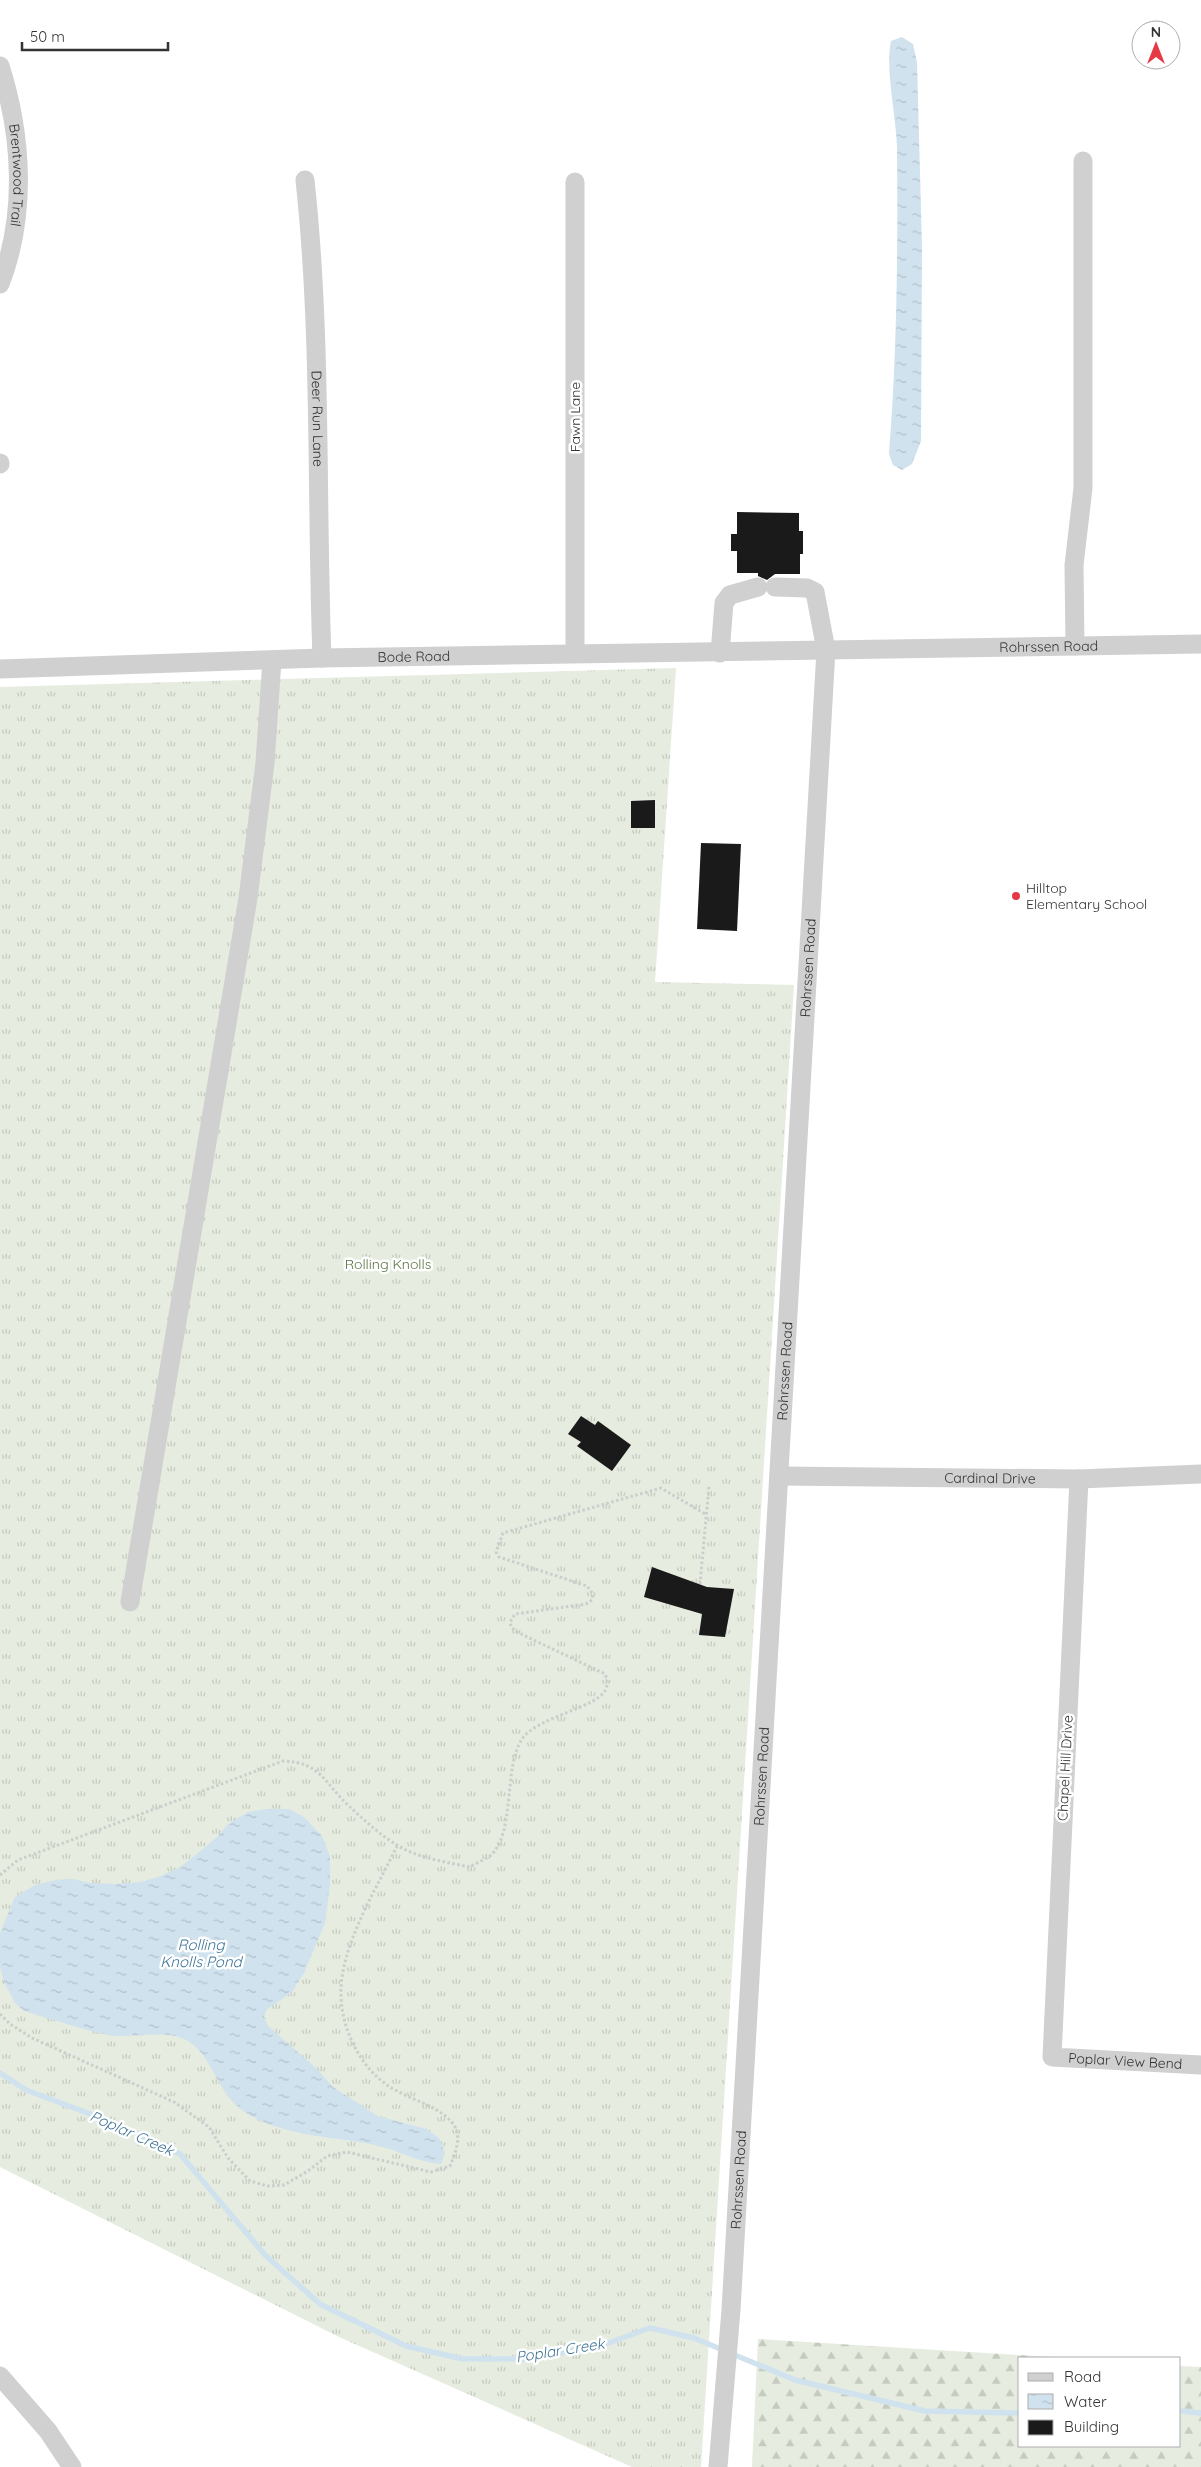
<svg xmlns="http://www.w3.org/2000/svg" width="1201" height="2467" font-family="Quicksand,sans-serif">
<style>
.grass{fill:url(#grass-tufts)}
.forest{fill:url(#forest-firs)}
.water{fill:url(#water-ripples)}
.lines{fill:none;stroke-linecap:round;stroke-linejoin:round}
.stream{stroke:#cfe2ee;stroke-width:5.5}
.building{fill:#1a1a1a}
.path{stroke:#cdcdcd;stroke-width:3;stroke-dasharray:2.5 2.5;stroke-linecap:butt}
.minor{stroke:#d0d0d0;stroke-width:19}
.poi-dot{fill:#e63946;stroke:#fff;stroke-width:2}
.labels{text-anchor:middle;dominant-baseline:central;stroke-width:5;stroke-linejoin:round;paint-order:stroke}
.street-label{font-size:14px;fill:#333;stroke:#fff}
.poi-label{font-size:14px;fill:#333;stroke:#fff;text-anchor:start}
.park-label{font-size:14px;fill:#56703f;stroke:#fff}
.water-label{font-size:15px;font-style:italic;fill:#3f7597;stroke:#fff}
</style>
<defs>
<pattern id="grass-tufts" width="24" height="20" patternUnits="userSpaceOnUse" patternTransform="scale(1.25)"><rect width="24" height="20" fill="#e6ecdf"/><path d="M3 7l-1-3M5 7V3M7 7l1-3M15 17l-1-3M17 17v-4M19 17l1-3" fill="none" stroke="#c6cbc0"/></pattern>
<pattern id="forest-firs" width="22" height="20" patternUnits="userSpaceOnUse" patternTransform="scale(1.25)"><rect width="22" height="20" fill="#e6ecdf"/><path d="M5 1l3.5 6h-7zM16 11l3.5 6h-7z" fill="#c6cbc0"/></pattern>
<pattern id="water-ripples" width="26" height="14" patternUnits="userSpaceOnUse" patternTransform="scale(1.25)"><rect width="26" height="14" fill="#cfe2ee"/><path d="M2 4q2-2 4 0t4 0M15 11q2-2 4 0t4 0" fill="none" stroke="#b2c2cd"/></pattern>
</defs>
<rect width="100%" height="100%" fill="#fff"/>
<path class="grass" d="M676 668 655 982 794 985 701 2467H632L339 2337 0 2167V687Z"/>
<path class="forest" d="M758 2339 1067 2358H1020V2446H1180V2366L1201 2367V2467H752Z"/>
<path class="water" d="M902 37 913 44 917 62 922 247 921 441 912 464 902 470 893 465 889 454C897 352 898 249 897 147 896 115 885 69 891 41Z
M266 1809H289L304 1817 322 1836 330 1856V1885L325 1923 304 1973 292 1992 266 2010 264 2017 268 2026 316 2068 333 2087 378 2116 426 2129 439 2138 445 2153 441 2164C417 2162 398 2150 375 2145 333 2136 268 2136 235 2104 215 2085 210 2051 184 2039 165 2029 130 2039 108 2035 80 2029 52 2019 24 2011L15 2003 4 1982 0 1967V1933L15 1897 35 1885 55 1880 72 1879 90 1883 115 1884 141 1882 161 1876 182 1866 216 1838 228 1824 248 1812Z"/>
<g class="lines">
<path class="stream" d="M0 2073 26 2090 117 2124 180 2154 265 2255 320 2304 406 2346 463 2359H525L600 2346 650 2328 694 2338 795 2380 925 2411 1020 2413
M1180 2411 1201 2413"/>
</g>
<path class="building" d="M737 512 799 513V531H803V554H800V574H775L767 580 758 576V573H737V551H731V534H737Z
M655 800V828H631V801Z
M701 843 741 844 737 931 697 929Z
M581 1416 595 1425 598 1421 631 1445 612 1471 577 1446 581 1442 568 1434Z
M652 1567 707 1587 734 1589 725 1637 699 1635 702 1614 644 1597Z"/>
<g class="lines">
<path class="path" d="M700 1584 709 1486
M0 1875 18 1860 283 1761C321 1762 325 1784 349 1806 363 1819 380 1835 397 1845 417 1858 446 1862 470 1867 476 1863 484 1860 490 1856 516 1834 503 1767 522 1739 538 1716 598 1708 606 1689 608 1683 607 1679 605 1674L517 1632 511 1627 510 1622 515 1614 586 1604 592 1600 593 1594 587 1586 499 1557 496 1552 503 1533 661 1488 707 1515
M0 2014 10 2024 32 2038 174 2102 209 2127 228 2158 250 2181 268 2186 284 2185 308 2171 327 2156 347 2152 431 2172 450 2166C454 2155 461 2141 456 2129 447 2108 408 2099 390 2087 360 2068 341 2028 341 1994 340 1946 377 1888 397 1846"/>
<g class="minor">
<path id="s1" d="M0 66C22 135 27 215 0 284"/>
<path id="s2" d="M305 180C322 337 316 500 322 658"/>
<path d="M0 463V464"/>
<path d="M1075 646 1074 565 1083 488V161"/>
<path d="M575 653V182"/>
<path d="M720 653 724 603 730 595 758 587"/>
<path id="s3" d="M0 669 322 658 1201 644"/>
<path id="s4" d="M779 1476 1079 1479 1201 1474"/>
<path id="s5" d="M1079 1479 1052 2057 1201 2065"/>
<path d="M130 1602 248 898 265 763 272 660"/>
<path d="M0 2376 48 2431 72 2467"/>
<path id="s6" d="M718 2467 731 2310 826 650 815 592 807 588 775 587"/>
</g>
</g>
<circle class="poi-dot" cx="1016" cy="896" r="5"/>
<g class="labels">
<g class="street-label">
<text stroke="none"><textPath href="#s1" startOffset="111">Brentwood Trail</textPath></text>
<text transform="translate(575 417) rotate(-90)">Fawn Lane</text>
<text stroke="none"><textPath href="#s2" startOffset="239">Deer Run Lane</textPath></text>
<text stroke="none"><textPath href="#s3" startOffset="1049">Rohrssen Road</textPath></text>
<text stroke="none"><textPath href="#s3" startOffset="414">Bode Road</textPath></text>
<text stroke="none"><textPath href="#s6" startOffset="1502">Rohrssen Road</textPath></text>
<text stroke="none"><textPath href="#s6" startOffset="1098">Rohrssen Road</textPath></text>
<text stroke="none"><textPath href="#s4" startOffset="211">Cardinal Drive</textPath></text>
<text transform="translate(1065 1768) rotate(-87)">Chapel Hill Drive</text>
<text stroke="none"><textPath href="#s6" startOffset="692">Rohrssen Road</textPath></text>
<text stroke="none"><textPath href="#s5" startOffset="652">Poplar View Bend</textPath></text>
<text stroke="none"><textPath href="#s6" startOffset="288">Rohrssen Road</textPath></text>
</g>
<g class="poi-label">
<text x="1026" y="888">Hilltop<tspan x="1026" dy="16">Elementary School</tspan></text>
</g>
<g class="park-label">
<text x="388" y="1264">Rolling Knolls</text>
</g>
<g class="water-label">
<text x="201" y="1944">Rolling<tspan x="201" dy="17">Knolls Pond</tspan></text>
<text transform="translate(132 2133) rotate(24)">Poplar Creek</text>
<text transform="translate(560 2350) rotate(-9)">Poplar Creek</text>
</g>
</g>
<rect x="1018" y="2357" width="162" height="90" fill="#ffffff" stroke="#adadad"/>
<rect x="1028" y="2373" width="25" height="8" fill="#d0d0d0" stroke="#adadad"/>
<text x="1064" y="2382" font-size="15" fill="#333333">Road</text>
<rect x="1028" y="2394" width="25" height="15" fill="url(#water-ripples)" stroke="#adadad"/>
<text x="1064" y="2407" font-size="15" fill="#333333">Water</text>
<rect x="1028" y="2420" width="25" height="15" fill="#1a1a1a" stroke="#adadad"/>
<text x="1064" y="2432" font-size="15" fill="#333333">Building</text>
<g transform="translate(1156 45)"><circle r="24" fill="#ffffff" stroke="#adadad"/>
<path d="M0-4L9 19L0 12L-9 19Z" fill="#e63946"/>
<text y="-8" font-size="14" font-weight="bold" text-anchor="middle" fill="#333333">N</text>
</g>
<path d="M22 42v8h146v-8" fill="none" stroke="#333333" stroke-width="2.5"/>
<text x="30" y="42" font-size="15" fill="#333333" stroke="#ffffff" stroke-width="4" paint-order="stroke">50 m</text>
</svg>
